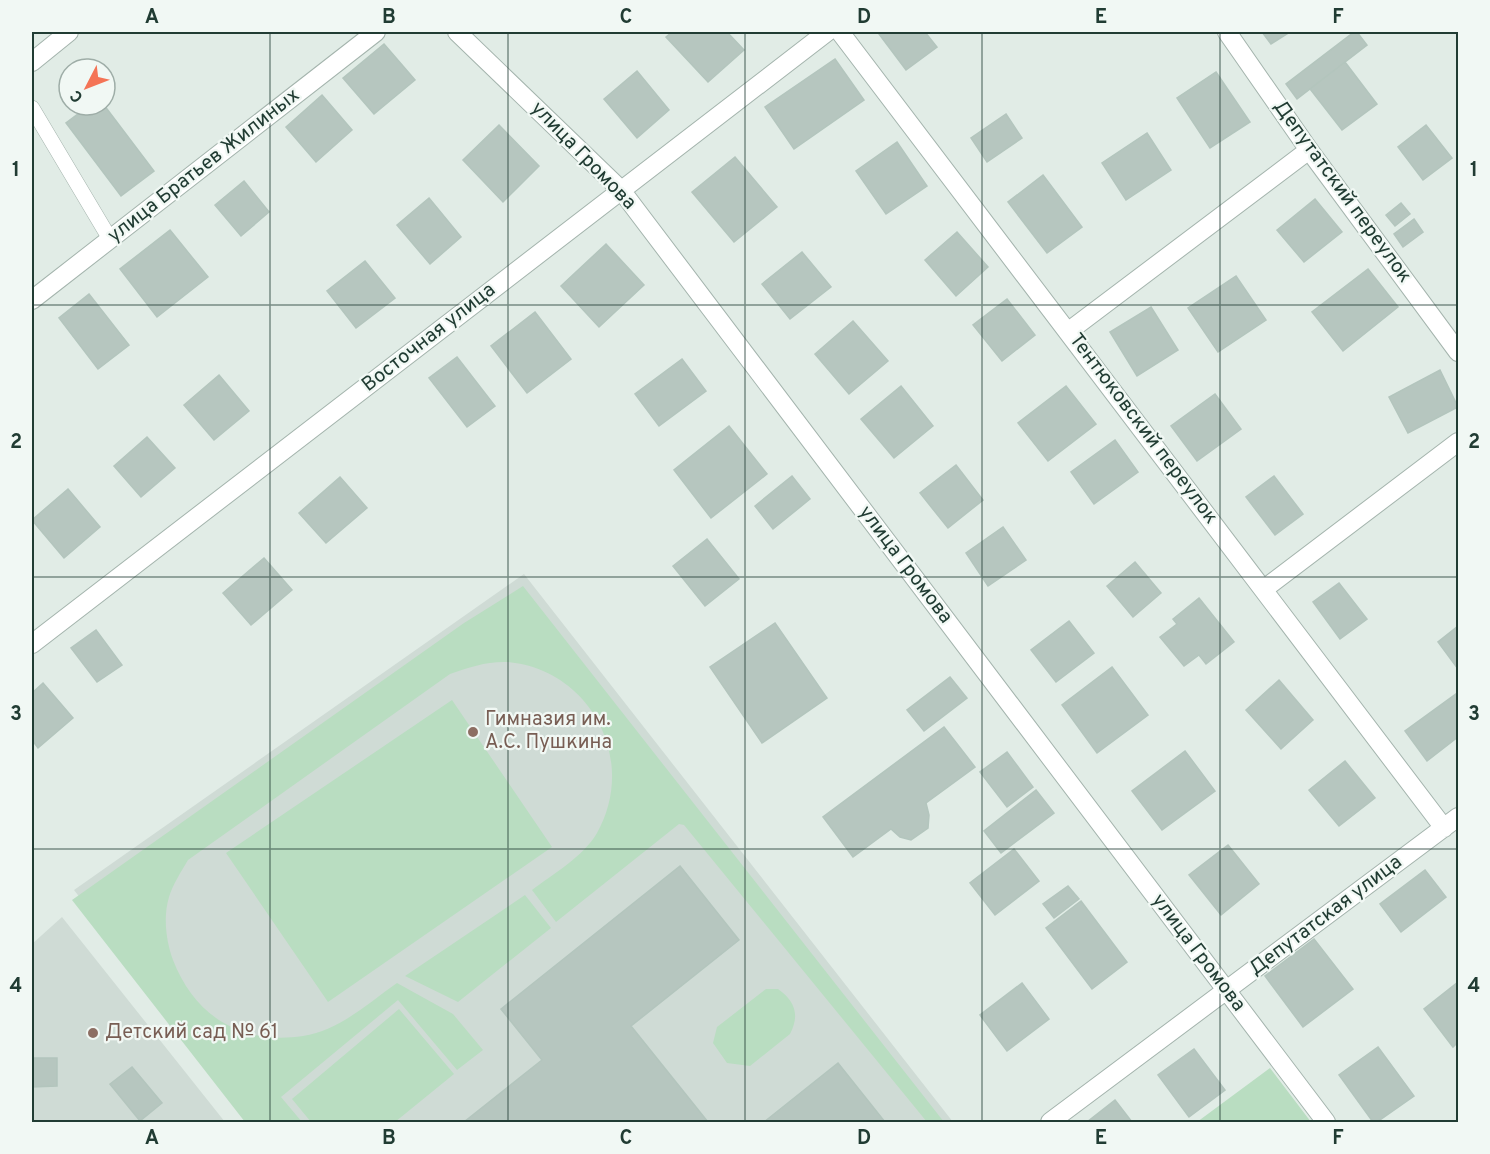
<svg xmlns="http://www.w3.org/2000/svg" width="1490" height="1154" font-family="Overpass,sans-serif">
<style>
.built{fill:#cfdbd5}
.green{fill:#b9ddc1}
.building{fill:#b6c6bf;stroke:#b3c5bd;stroke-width:1.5}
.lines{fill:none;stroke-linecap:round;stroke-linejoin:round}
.service-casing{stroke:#a4b4ad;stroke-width:16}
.minor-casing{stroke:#a4b4ad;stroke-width:20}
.tertiary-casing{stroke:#a4b4ad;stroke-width:20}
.service{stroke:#fff;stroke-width:15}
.minor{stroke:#fff;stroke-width:18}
.tertiary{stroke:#fff;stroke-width:18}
.grid{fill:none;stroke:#213c33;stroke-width:1.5;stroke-opacity:0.55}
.education-dot{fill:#8d6e63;stroke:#f1f8f4;stroke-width:2}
.labels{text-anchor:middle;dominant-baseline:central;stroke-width:4.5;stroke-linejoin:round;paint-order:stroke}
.street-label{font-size:20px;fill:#213c33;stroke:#f1f8f4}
.education-label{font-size:20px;fill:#785e54;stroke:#f1f8f4;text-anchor:start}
.neatline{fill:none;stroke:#213c33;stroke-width:2}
.grid-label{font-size:20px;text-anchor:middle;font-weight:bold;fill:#213c33}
</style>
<rect width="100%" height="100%" fill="#e1ece6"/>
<path class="built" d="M524 574 953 1122H253L74 890Z
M62 917 225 1122H32V944Z"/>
<path class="green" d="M523 586 944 1122H927L684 825 679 824 556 922 532 890C553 874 583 857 597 833 638 760 591 670 508 662 488 661 469 667 450 674L188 860C181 872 173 884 169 897 163 917 166 941 173 960 195 1017 242 1045 303 1036 340 1030 367 1004 397 983L453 1014 483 1050 457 1070 398 1000 281 1097 302 1122H245L72 900 464 623Z
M452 700 552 847 328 1002 226 853Z
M525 895 551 928 458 1002 405 976Z
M766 989H778C795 1001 800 1015 790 1034L750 1066 727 1063 713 1043 717 1027Z
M399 1009 454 1074 395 1122H311L292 1099Z
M1270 1068 1311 1122H1197Z"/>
<path class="building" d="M672 32H727L744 50 708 82 666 37Z
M883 32H925L937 47 906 70 879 34Z
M1262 32H1290L1271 44Z
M1354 32H1357L1367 45 1297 99 1286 84Z
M384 44 415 80 374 114 343 78Z
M835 59 864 100 794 149 765 107Z
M1345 62 1377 104 1342 130 1310 89Z
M637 71 669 110 637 138 604 99Z
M1216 72 1250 122 1210 148 1177 98Z
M322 95 352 130 316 162 286 127Z
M90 105H104L154 171 121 196 66 123Z
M1006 114 1022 138 987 162 971 138Z
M499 125 539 166 503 202 463 160Z
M1426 125 1452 158 1423 180 1398 147Z
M1147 133 1171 170 1126 200 1102 163Z
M897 142 927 186 886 214 856 171Z
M735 157 777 207 734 242 692 192Z
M1043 175 1082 227 1047 253 1008 202Z
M244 181 269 212 241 236 215 205Z
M429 198 461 237 430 264 397 225Z
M1315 199 1342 232 1304 262 1277 230Z
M1401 203 1410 214 1395 226 1386 215Z
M1414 219 1423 232 1403 247 1394 234Z
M170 230 208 277 157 317 120 269Z
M957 232 988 267 956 296 925 260Z
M606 244 644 285 599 327 561 286Z
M802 252 831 287 790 319 762 284Z
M365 261 395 298 356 328 327 291Z
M1368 269 1398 307 1343 351 1312 312Z
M1236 276 1266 320 1218 352 1188 308Z
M89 294 129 345 98 369 59 318Z
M1007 299 1035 335 1002 361 973 325Z
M1151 307 1178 350 1137 376 1110 332Z
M535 312 571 359 527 393 491 346Z
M853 321 888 361 849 394 815 354Z
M457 357 495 406 467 427 429 378Z
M682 359 706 391 659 426 635 394Z
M1440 370 1458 407 1408 433 1389 397Z
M219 375 249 411 214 440 184 405Z
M901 386 933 426 894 458 861 419Z
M1066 386 1096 424 1048 461 1018 423Z
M1215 394 1241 429 1197 461 1171 426Z
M729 426 767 474 711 518 674 470Z
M147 437 175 468 141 497 114 466Z
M1115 440 1138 472 1094 504 1071 472Z
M956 465 983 500 948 528 920 493Z
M792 476 810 499 773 529 755 506Z
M1274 476 1303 514 1275 535 1246 497Z
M340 477 367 508 326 543 299 513Z
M68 489 100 527 64 558 32 520Z
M1003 527 1026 560 988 586 966 553Z
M707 539 739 579 705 606 673 566Z
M264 558 292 590 251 625 223 593Z
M1135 562 1161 593 1133 617 1107 586Z
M1339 583 1367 619 1340 639 1313 602Z
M1199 598 1234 642 1206 664 1199 655 1184 666 1160 637 1177 624 1173 619Z
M1069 621 1094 653 1056 682 1031 650Z
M775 623 827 698 762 743 710 667Z
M1458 626V669L1438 642Z
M96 630 122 665 97 682 71 648Z
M1112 667 1148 715 1097 753 1062 705Z
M950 677 967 698 924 731 907 710Z
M1279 680 1313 720 1281 749 1246 710Z
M43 683 73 718 38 748 32 740V693Z
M1456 694 1458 698V737L1427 761 1405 731Z
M944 727 975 767 926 803 929 815 928 828 911 840 900 837 891 829 853 857 823 817Z
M1185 751 1215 791 1162 830 1132 791Z
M1007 752 1033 787 1007 807 980 772Z
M1345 761 1375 798 1339 826 1309 790Z
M1036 790 1054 813 1001 853 984 831Z
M1228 845 1259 884 1221 915 1189 875Z
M1014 849 1039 881 995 915 970 883Z
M680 866 739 940 631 1026 708 1122H464L542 1060 501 1009Z
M1425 870 1446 897 1401 932 1380 904Z
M1068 886 1079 899 1054 918 1043 904Z
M1081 901 1127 962 1092 989 1046 928Z
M1314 939 1353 989 1303 1027 1265 976Z
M1458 982V1042L1453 1047 1424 1009Z
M1022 983 1049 1019 1007 1051 980 1015Z
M1378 1047 1414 1096 1377 1122H1373L1339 1075Z
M1194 1049 1225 1090 1189 1117 1158 1075Z
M32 1058H57V1086L32 1087Z
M838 1063 885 1122H764Z
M132 1067 162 1103 140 1121 110 1084Z
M1115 1100 1132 1122H1087Z"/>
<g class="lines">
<g class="service-casing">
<path id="service" d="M32 108 110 239"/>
</g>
<g class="minor-casing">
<path id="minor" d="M457 32 621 190 1326 1122
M840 32 1444 828
M1227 32 1309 150 1458 352
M32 300 376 32
M1069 331 1309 150
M1264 589 1458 442
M32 644 827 32
M1050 1122 1458 817"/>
</g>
<g class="tertiary-casing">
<path id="tertiary" d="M32 62 69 32"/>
</g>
<use href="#service" class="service"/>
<use href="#minor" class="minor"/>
<use href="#tertiary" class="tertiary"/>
</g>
<path class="grid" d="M270 32V1122M508 32V1122M745 32V1122M982 32V1122M1220 32V1122M32 305H1458M32 577H1458M32 849H1458"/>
<g class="education-dot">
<circle cx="473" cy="732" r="6"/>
<circle cx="93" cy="1033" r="6"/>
</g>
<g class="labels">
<g class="street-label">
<text transform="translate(583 156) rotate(46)">улица Громова</text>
<text transform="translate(204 166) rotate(-38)">улица Братьев Жилиных</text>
<text transform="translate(1342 192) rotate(54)">Депутатский переулок</text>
<text transform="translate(429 338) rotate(-38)">Восточная улица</text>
<text transform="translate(1143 429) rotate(53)">Тентюковский переулок</text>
<text transform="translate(905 565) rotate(53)">улица Громова</text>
<text transform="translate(1326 916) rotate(-37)">Депутатская улица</text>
<text transform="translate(1198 953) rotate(53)">улица Громова</text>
</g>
<g class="education-label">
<text x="485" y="720">Гимназия им.<tspan x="485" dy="23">А.С. Пушкина</tspan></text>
<text x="105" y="1033">Детский сад № 61</text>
</g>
</g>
<rect width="1490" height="1154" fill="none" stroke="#f1f8f4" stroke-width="66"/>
<g transform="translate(87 87) rotate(228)"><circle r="28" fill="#f1f8f4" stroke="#9eada7" stroke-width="1.5"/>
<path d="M0-4.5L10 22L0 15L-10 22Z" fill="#f47456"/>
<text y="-9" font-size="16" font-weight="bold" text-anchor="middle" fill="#213c33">С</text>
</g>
<rect x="33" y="33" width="1424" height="1088" class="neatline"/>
<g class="grid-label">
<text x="152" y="23">A</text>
<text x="389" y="23">B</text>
<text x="626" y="23">C</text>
<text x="864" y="23">D</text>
<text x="1101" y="23">E</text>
<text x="1338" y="23">F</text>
<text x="16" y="176">1</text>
<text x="1474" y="176">1</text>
<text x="16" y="448">2</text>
<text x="1474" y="448">2</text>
<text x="16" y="720">3</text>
<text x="1474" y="720">3</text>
<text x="16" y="992">4</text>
<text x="1474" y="992">4</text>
<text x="152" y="1144">A</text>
<text x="389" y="1144">B</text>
<text x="626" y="1144">C</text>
<text x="864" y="1144">D</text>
<text x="1101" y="1144">E</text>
<text x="1338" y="1144">F</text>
</g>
</svg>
